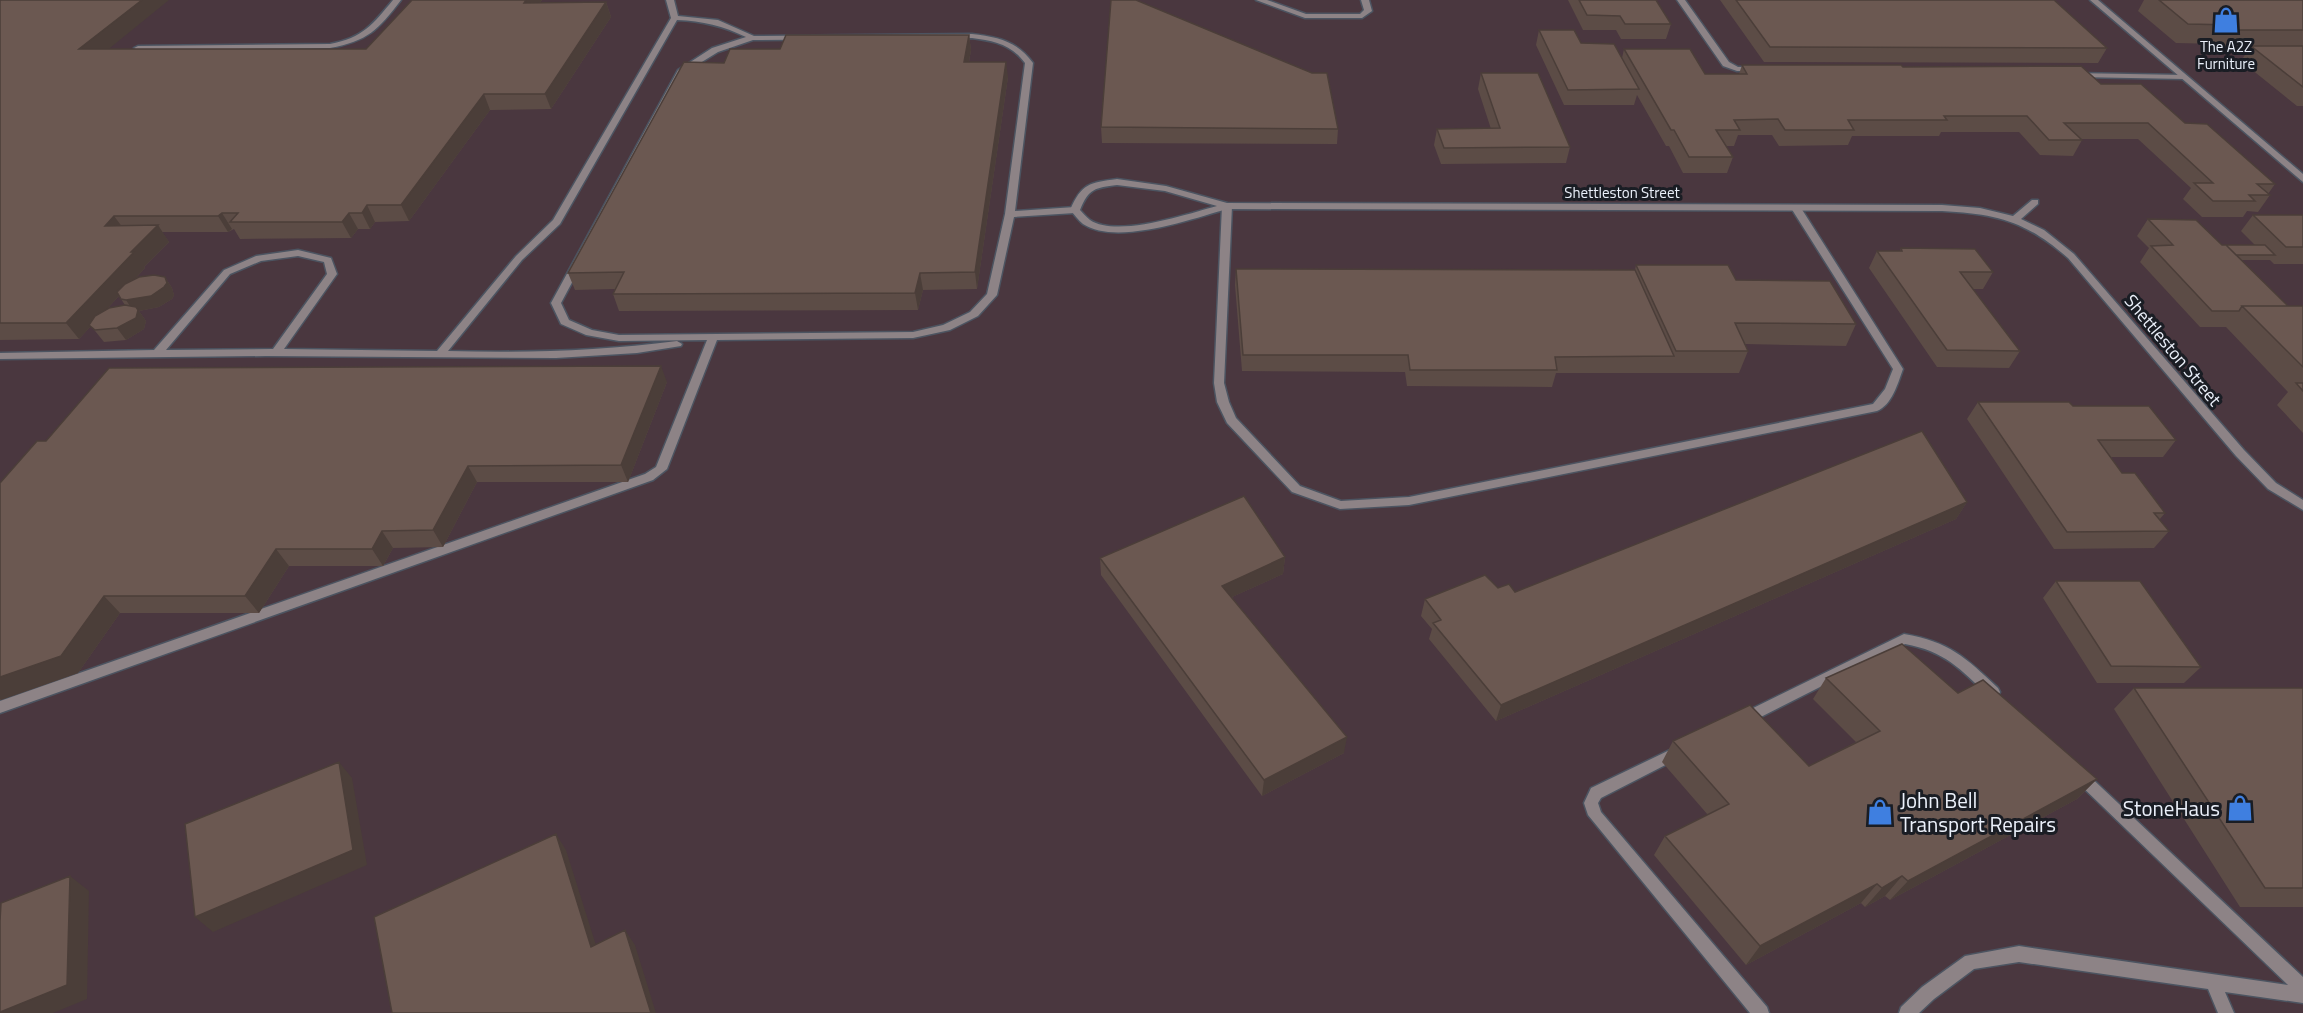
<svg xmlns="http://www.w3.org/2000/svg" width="2303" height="1013" font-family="'Titillium Web',sans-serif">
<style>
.industrial{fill:#4a373f}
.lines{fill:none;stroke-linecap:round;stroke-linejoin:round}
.service-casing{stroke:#4c5461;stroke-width:3}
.minor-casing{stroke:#4c5461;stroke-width:3}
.service{fill:#8d8386;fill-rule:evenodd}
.minor{fill:#8d8386;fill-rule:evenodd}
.wall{fill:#5c4c46;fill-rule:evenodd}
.shaded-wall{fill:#4b3e39}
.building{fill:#6b5851;stroke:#4b3e39;stroke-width:1.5}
.labels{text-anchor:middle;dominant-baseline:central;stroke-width:6;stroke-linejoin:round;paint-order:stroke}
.far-poi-label{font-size:15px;fill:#ebf0fa;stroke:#1a1d24}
.far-street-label{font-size:15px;fill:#ebf0fa;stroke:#1a1d24}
.street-label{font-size:18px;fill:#ebf0fa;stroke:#1a1d24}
.near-poi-label{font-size:21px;fill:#ebf0fa;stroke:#1a1d24;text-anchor:start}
</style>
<rect width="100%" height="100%" fill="#2e3644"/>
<path class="industrial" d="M0 0H2303V1013H0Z"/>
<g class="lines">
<g class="service-casing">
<path id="service" d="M393 0H401C378 30 368 41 330 48L138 50 134 48 138 46 330 44C363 38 373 24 393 0Z
M666 0H674L678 16 718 20 754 36 972 34C998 37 1017 41 1033 63L1015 211 1075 207 1080 210 1075 213 1014 217 997 295 978 316 950 330 913 338 717 340 667 469 653 480 0 713V701L645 474 656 467 707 340 619 341 586 335 561 324 551 303 678 70 712 48 746 37C723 26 703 21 677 20L560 224 522 260 448 351C525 353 601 351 677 341L682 344 681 346 637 353 556 358 266 356 0 359V353L154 350 224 270 256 256 298 250 331 258 337 274 284 349 437 351 516 256 553 220 671 18ZM972 38C994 41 1011 44 1025 63L1005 214 987 294 970 312 943 325 913 332 619 335 592 330 569 320 561 303 684 73 718 52 753 40ZM298 256 324 262 327 274 273 349 166 350 230 274 261 261Z
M1256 0H1267L1306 14H1360L1364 10 1361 0H1369L1372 11 1362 18H1305Z
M1677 0H1685L1729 62 1738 67H1759V71H1737L1723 66Z
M2074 73 2184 75 2188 77 2184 79 2077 77 2073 75Z
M1227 203 1232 206 1224 383 1229 402 1236 418 1300 486 1341 501 1409 497 1873 404 1885 389 1893 369 1791 208 1796 205 1801 208 1903 369C1898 383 1892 405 1877 411L1409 505 1340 509 1292 492 1227 423 1217 402 1214 383 1222 206Z
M1904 634C1950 642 1965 657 1998 688L2000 692 1998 696 1993 698 1988 696C1961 669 1944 651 1905 644L1749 723 1744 725 1739 723 1737 719 1739 715Z
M1678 746 1683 748 1685 752 1683 756 1601 798 1598 803 1601 812 1767 1007 1769 1013H1750L1588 815 1584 803 1591 788Z
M2079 769 2084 771 2303 977V1003L2225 992 2234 1013H2218L2208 989 2019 962 1974 969 1934 999 1919 1013H1899L1901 1007 1922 987 1965 956 2019 946 2288 985 2074 779 2072 775 2074 771Z"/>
</g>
<g class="minor-casing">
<path id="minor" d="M2090 0H2098L2303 174V182Z
M1117 179 1166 186 1227 203 1942 205 1980 208 2013 216 2032 200H2038V204L2021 219 2044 230 2074 254 2244 450 2276 483 2303 500V510L2268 489 2236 456 2068 258C2025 221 1998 214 1942 211L1227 209C1192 219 1116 246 1083 224 1078 220 1074 214 1070 210 1082 183 1089 183 1117 179ZM1117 185 1165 191 1217 206C1187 214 1117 238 1090 220 1086 217 1083 213 1080 210 1089 188 1095 188 1117 185Z"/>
</g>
<use href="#service" class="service"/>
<use href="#minor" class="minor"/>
</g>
<path class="wall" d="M412 0H542L540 3 606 2 611 17 551 109 490 110 409 221 375 222 370 229H358L351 238 240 239 234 229 228 232H162L169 242 144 267 145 268 135 279 165 277 172 288 174 295 172 299 159 307 139 311 146 321 144 329 126 340 104 342 91 326 79 339 0 340V1L108 49H366ZM119 296 125 305 106 310Z
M1568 0H1656L1671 24 1666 39H1621L1616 30H1583Z
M1720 0H2054L2107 48 2098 63 1764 62Z
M2144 0H2303V106H2297L2241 61 2248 50H2227L2220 44 2176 43 2138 11Z
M1539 30 1622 58 1624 49 1705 74H1739L1742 65 1903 67 2101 84 2185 123 2275 184 2268 194 2270 195 2258 212 2247 211 2243 217H2202L2183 199 2191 188 2138 139H2081L2082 140 2073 156 2040 155 2019 132H1941L1939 136H1852L1848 145 1779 146 1772 135H1738L1734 146H1726L1733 157 1727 173H1683L1669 146H1666L1637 95 1634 105H1564L1536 45Z
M969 35 971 50 969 62 1008 77 977 289 923 290 918 310 619 311 613 294 615 289 575 290 568 273 724 63 780 49Z
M1312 73 1338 129 1337 144 1102 143 1101 127Z
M1481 73 1570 147 1566 163 1441 164 1434 145 1437 129H1491L1478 89Z
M2253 215H2303V264H2274L2270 260H2241L2288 306H2303V433L2277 405 2288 392 2226 327H2200L2140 262 2149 248 2137 236 2148 219 2222 245H2255L2241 231Z
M1901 248 1993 272 1983 289H1972L2020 351 2009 368 1937 367 1869 268 1877 251H1900Z
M1636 265 1736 280 1856 324 1846 346 1745 344 1748 351 1739 373H1556L1552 387 1407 386 1405 372 1242 371 1235 285 1236 269 1635 270Z
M667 382 628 482H477L443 547 393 548 383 566H289L259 613H120L78 673 0 700V483L46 441Z
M1978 402 2073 406 2176 440 2163 457H2111L2122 473 2165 513 2159 520 2169 531 2154 548 2054 549 1967 419Z
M1967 502 1956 519 1496 721 1429 639 1432 629 1421 616 1425 599 1498 588 1515 592Z
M1285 557 1283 574 1232 597 1344 753 1262 796 1101 575 1100 558Z
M2056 581 2201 667 2184 683H2097L2043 598Z
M1826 678 1958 693 2097 779 2077 799 1890 900 1885 896 1865 907 1861 903 1746 965 1654 855 1665 836 1708 815 1662 762 1673 741 1809 766 1856 742 1813 699Z
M2134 688H2303V907H2240L2114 709Z"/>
<path class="shaded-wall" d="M142 0H169L89 65 79 49Z
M526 0H542L529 17 524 3Z
M606 2 611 17 551 109 545 94Z
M969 35 971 50 966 77 964 62Z
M1006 62 1008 77 977 289 975 272Z
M484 94 490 110 409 221 401 205Z
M367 205 375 222 370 229 362 213Z
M222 213 232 229 228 232 218 216Z
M349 213 358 229 351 238 342 222Z
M114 216 126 232 105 226Z
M158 225 169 242 144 267 145 268 79 339 66 323 131 252Z
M920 273 923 290 918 310 915 293Z
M165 277 172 288 174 295 172 299 159 307 139 311 146 321 144 329 126 340 117 328 134 312 126 300Z
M661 366 667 382 628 482 621 465Z
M468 466 477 482 443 547 433 530Z
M1967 502 1956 519 1496 721 1501 705Z
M382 531 393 548 383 566 372 549Z
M276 549 289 566 259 613 245 596Z
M1285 557 1283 574 1221 602 1222 586Z
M104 596 120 613 78 673 1 700 0 699V677Z
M1347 737 1344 753 1262 796 1264 780Z
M339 762 352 778 367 865 213 932 195 917Z
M2097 779 2077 799 1890 900 1908 881Z
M556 834 566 850 601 961 591 947Z
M70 876 89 891 87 999 53 1013H0Z
M1902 876 1885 896 1865 907 1882 888Z
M1877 884 1861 903 1746 965 1760 946Z
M625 930 635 945 656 1013H651Z"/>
<path class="building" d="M1 0H142L79 49H366L412 0H526L524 3 606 2 545 94H484L401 205H367L362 213H349L342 222H230L238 213H222L218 216H114L105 226 158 225 131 252H134L66 323H0V1Z
M1111 0H1136L1312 73H1327L1338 129 1101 127Z
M1579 0H1656L1671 24H1625L1620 16 1587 15Z
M1736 0H2054L2107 48 1770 47Z
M2159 0H2303V30H2239L2232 25 2188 24Z
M1539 30H1574L1581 43 1614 44 1639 89 1568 90Z
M786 35H969L964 62H1006L975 272 920 273 915 293 613 294 624 272 568 273 684 62 724 63 730 49H780Z
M2251 46H2303V87Z
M1624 49H1690L1705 74H1747L1742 65H1901L1903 67 2081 66 2101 84H2141L2185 123 2207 124 2275 184H2257L2270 195H2249L2255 201H2213L2194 183H2213L2148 123H2064L2082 140H2049L2027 116H1944L1947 120H1848L1854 130H1785L1778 119 1734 120 1740 130H1716L1733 157H1689L1674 130H1671Z
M1481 73H1538L1570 147 1444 148 1437 129 1500 128Z
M2253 215H2303V247H2286Z
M2148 219 2196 220 2222 245H2226L2288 306H2242L2239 311H2212L2151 246 2173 245Z
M2222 245H2265L2275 255H2236L2226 245Z
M1901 248 1975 249 1993 272H1960L2020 351 1947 350 1877 251H1902Z
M1636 265H1728L1736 280 1830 281 1856 324 1735 323 1748 351H1676Z
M1236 269 1635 270 1674 356 1555 357 1557 370H1410L1408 355H1243Z
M154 275 165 277 167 283 164 287 151 296 126 300 121 299 117 292 125 284 139 277Z
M125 305 136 307 138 310 136 318 117 328 95 330 89 325 95 316 109 308Z
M2242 306H2303V367Z
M661 366 621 465 468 466 433 530 382 531 372 549H276L245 596H104L61 656 0 677V483L37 441H46L109 368Z
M2296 383H2303V391Z
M1978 402H2069L2073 406H2149L2176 440H2098L2122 473H2135L2165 513H2154L2169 531 2067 532Z
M1922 431 1967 502 1501 705 1433 623 1441 620 1425 599 1485 575 1498 588 1509 584 1515 592Z
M1244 496 1285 557 1222 586 1347 737 1264 780 1100 558Z
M2056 581H2140L2201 667 2111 666Z
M1902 644 1958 693 1983 680 2097 779 1908 881 1902 876 1882 888 1877 884 1760 946 1665 836 1729 804 1673 741 1750 705 1809 766 1880 731 1826 678Z
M2134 688H2303V888H2265Z
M339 762 353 850 195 917 185 824Z
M556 834 591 947 625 930 651 1013H392L374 917Z
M70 876 67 985 0 1012V921L1 903Z"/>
<defs>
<g id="shop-bare" transform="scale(2.07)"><path d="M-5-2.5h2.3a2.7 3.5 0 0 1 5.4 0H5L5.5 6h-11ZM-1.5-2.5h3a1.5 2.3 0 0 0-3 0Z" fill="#3f7fe0" stroke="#1a1d24" stroke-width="2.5" paint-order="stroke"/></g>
</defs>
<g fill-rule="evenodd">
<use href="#shop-bare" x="2226" y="20"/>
<use href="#shop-bare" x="2240" y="808"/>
<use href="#shop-bare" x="1880" y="812"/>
</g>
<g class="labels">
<g class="far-poi-label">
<text x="2226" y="46">The A2Z<tspan x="2226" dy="17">Furniture</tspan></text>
</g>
<g class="far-street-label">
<text x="1622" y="192">Shettleston Street</text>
</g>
<g class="street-label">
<text transform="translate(2173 350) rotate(50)">Shettleston Street</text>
</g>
<g class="near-poi-label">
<text x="1900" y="800">John Bell<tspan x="1900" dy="24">Transport Repairs</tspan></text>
<text x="2220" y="808" text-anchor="end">StoneHaus</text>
</g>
</g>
</svg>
